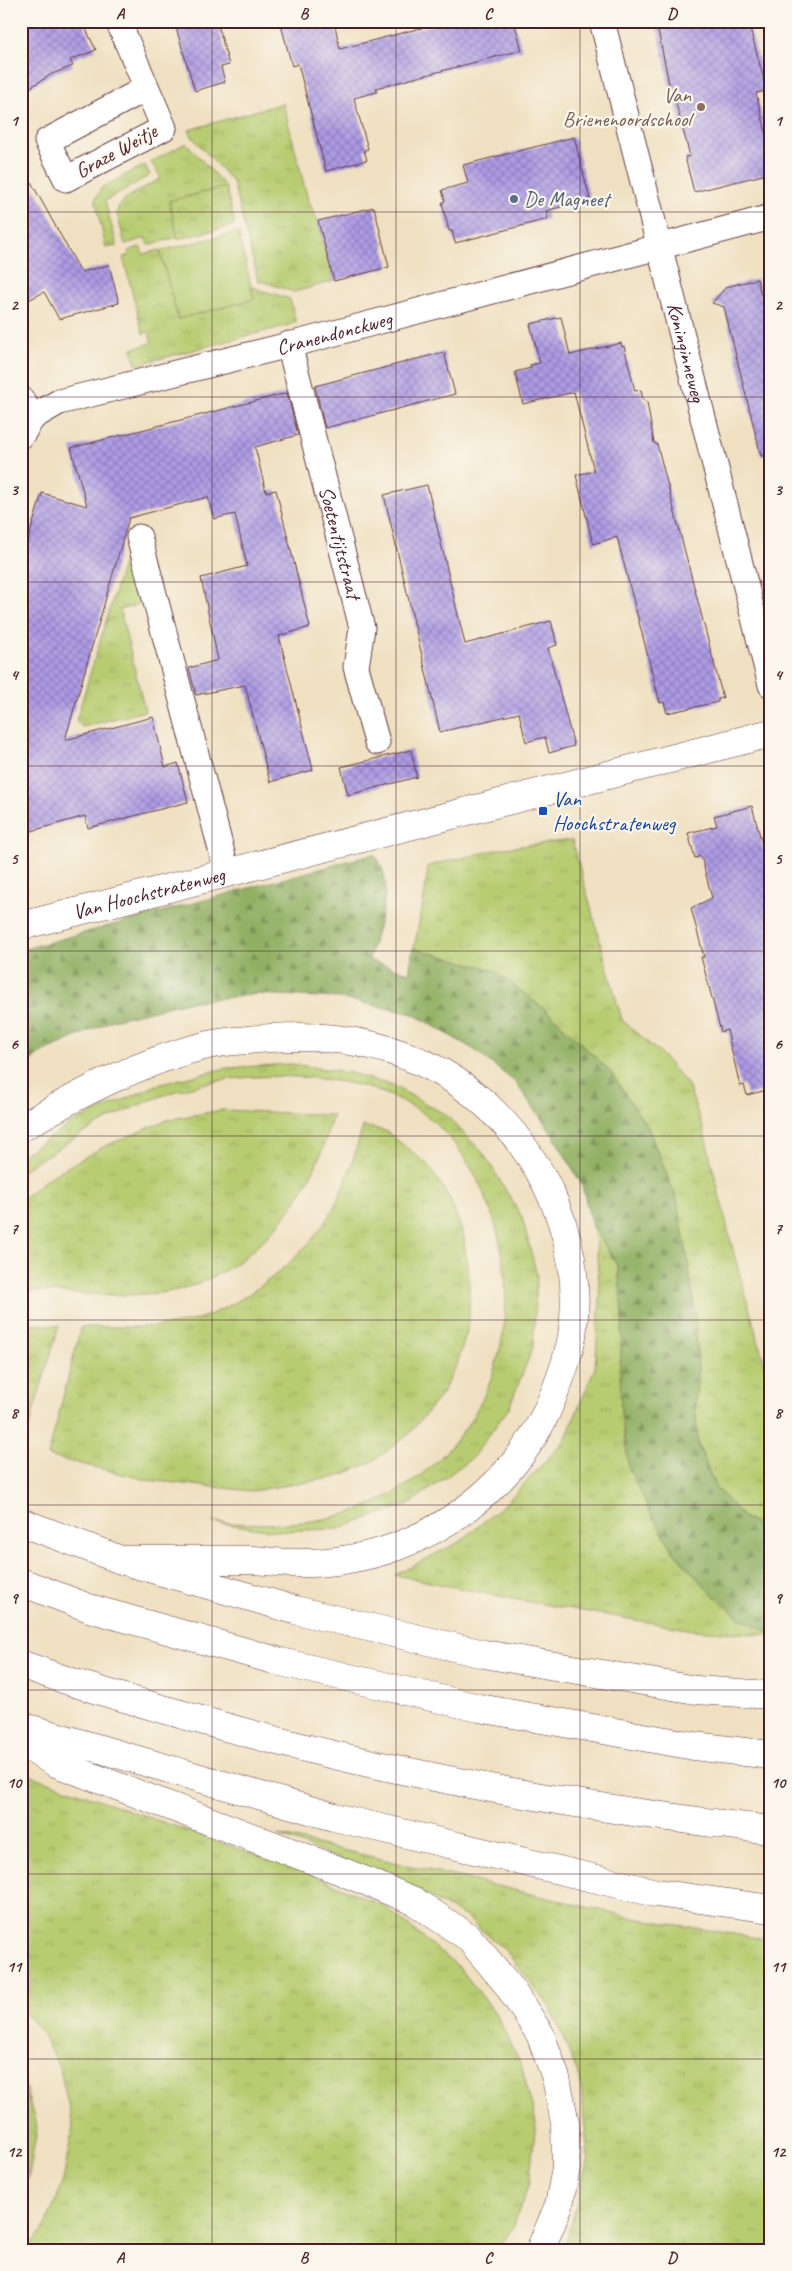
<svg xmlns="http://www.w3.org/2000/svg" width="792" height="2271" font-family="Caveat,sans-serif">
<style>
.grass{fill:url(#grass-tufts);stroke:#80764e}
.forest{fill:url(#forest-firs);stroke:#6e6847}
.park{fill:url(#park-crowns);stroke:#80764e}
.garden{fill:#b7cc71;stroke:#80764e}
.building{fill:url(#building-cross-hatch)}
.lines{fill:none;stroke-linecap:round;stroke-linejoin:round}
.minor-casing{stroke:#633c42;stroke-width:27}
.tertiary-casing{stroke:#633c42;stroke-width:29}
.motorway-casing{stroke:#633c42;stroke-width:29}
.minor{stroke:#fff;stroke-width:25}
.tertiary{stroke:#fff;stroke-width:28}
.motorway{stroke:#fff;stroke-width:28}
.grid{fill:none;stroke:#4a1f2b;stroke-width:1;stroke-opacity:0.55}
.education-dot{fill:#8d6e63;stroke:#fbf7ec;stroke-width:2}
.service-dot{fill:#5c6f8a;stroke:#fbf7ec;stroke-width:2}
.transit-dot{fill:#1a4fb4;stroke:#fbf7ec;stroke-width:2}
.labels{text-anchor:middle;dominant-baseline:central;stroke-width:4.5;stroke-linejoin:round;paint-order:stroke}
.education-label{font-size:21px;fill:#785e54;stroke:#fbf7ec;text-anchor:end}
.street-label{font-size:21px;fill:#4a1f2b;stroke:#fbf7ec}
.service-label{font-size:21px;fill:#4e5e75;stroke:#fbf7ec;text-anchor:start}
.transit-label{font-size:21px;fill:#164399;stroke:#fbf7ec;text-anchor:start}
.neatline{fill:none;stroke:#4a1f2b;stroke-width:2}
.grid-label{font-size:16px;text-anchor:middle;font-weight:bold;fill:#4a1f2b}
</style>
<defs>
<pattern id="grass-tufts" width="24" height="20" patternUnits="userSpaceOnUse" patternTransform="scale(1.25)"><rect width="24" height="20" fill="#b7cc71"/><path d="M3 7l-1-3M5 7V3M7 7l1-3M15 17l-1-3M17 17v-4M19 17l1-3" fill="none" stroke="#9faf62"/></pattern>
<pattern id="forest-firs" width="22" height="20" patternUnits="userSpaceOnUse" patternTransform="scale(1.25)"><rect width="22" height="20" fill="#91b063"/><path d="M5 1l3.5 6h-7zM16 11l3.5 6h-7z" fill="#788f52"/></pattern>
<pattern id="park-crowns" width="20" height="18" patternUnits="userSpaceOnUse" patternTransform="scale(1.25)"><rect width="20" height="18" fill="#b7cc71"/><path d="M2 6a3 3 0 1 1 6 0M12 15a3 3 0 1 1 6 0" fill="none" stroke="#9faf62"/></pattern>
<pattern id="building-cross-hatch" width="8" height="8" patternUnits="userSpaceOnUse" patternTransform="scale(1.25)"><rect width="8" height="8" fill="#ad9be5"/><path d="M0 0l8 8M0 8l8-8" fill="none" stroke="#8f7eba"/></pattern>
</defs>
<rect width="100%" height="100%" fill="#fbf7ec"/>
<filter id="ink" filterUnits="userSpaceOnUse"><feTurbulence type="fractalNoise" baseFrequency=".02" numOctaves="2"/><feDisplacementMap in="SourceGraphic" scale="10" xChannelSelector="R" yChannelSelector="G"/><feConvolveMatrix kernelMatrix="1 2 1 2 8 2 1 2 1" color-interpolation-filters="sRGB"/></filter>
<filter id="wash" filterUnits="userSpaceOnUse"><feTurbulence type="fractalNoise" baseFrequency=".0096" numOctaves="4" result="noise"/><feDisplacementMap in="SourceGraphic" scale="20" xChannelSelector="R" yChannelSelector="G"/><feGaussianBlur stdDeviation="1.12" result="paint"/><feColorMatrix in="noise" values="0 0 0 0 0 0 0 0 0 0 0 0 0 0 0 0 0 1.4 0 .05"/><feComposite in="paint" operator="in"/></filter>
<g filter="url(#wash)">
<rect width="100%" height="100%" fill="#efe0c1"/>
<path class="grass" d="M283 103 308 200 318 221 334 281 294 292 258 280 233 182 193 138 189 130Z
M186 143 226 187 169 201 178 237 148 245 146 238 125 244 117 214 118 208 126 198 161 178 151 162Z
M145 165 150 175 105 201 117 246 106 248 95 200 102 187Z
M140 247 143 254 160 250 178 319 254 299 251 287 290 299 296 323 136 365 132 349 152 343 149 332 143 334 123 257 129 255 128 251Z
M125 558 134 561 144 603 120 610 145 711 82 727 76 721Z
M572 840 622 1020 660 1053 688 1085 703 1128 734 1254 771 1386V1530L744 1518 715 1486 698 1444 695 1404 698 1369 695 1313 687 1255 677 1200 648 1128 610 1071 548 1012 414 948 425 894 428 866 504 848Z
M291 1064 347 1072 394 1086 446 1115 484 1154 522 1217 537 1276 533 1347 509 1408 472 1458 409 1504 338 1529 274 1531 212 1522C268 1525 324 1527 375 1503 485 1452 529 1332 494 1220 482 1183 462 1147 433 1121 388 1082 312 1074 255 1077 183 1080 117 1111 57 1149 45 1157 32 1163 21 1172V1156L74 1122 157 1085 226 1068Z
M222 1110 333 1115C328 1129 325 1145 319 1158 292 1224 231 1286 158 1293 113 1298 66 1292 21 1290V1200L48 1178 101 1148 167 1120Z
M363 1126 386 1131 428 1165 449 1197 463 1234 469 1275V1323L458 1362 442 1394 408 1435 372 1462 337 1477 252 1491 147 1480 48 1456 81 1327C117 1326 156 1330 191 1321 239 1309 302 1260 328 1218 345 1190 354 1156 363 1126Z
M591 1222 618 1267 623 1314 620 1368 649 1510 674 1552 712 1594 739 1617 771 1633V1635L693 1630 507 1598 395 1575 461 1541 508 1501 565 1440 595 1368 600 1300 596 1242Z
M21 1323 59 1326 23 1446H21Z
M21 1772 310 1874 384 1906 460 1968 496 2014 521 2064 536 2122 529 2184 513 2227 498 2250H27L43 2230 62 2185 73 2127 60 2069 42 2033 21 2008Z
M278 1835 634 1918 771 1940V2246L762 2250H561L567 2241 588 2158 580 2078 550 2007 506 1951 465 1916 405 1885Z
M21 2071 37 2129 29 2175 21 2190Z"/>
<path class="forest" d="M374 854C399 884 376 926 369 960L409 973 413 948 494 970 548 1012 610 1071 648 1128 677 1200 687 1255 695 1313 698 1369 695 1404 698 1444 715 1486 744 1518 771 1530V1633L739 1617 712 1594 674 1552 649 1510 629 1469 621 1414 620 1368 623 1314 618 1267 591 1222 582 1185 553 1135 515 1082 473 1049 413 1014 340 998 257 994 187 1002 113 1020 45 1051 21 1067V950Z"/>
<path class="park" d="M226 187 235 225 178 239 169 201Z"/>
<path class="garden" d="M238 232 254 299 178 319 160 251Z"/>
<g id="blocks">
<path class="building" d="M21 21H82L96 50 70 60 73 66 52 74 21 93Z
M174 21H217L229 65 221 67 225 82 195 91Z
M280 21H334L340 49 448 21H514L522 50 376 88 377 92 354 98 368 149 364 150 367 160 326 171 298 64 292 66Z
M656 21H748L767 91 756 93 771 152V173L694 192 685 157 690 156 673 92 671 93Z
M574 137 590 199 546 211 548 219 455 243 452 231H449L442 203 445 201 442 190 468 183 463 165Z
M21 164 81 272 109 265 119 303 59 319 44 292 21 304Z
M374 207 389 267 334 281 318 221Z
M757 279 762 298 771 296V455L761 456 724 307 712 303 726 287Z
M561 317 570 355 621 343 622 347 624 346 635 391 641 390 643 399 647 402 654 443 657 444 723 698 718 699V702L667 713 664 702 660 703 617 537 593 544 576 475 594 471 574 392 523 404 515 372 531 368 530 365 540 363 530 324Z
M444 352 455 394 325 428 315 386Z
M287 393 298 435 255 447 266 492 276 490 310 627 279 636 313 770 270 782 245 685 196 695 189 668 218 660 201 578 247 566 235 514 214 519 208 497 129 518 65 740 153 717 165 767 178 763 188 802 88 828 85 816 21 834V564L42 493 87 506 71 448Z
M427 485 465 644 551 621 557 645 548 648 574 746 549 753 545 737 526 742 519 713 440 732 384 495Z
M411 750 417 777 348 795 341 767Z
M752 806 771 878V1089L747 1095 744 1085 740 1086 727 1030 721 1032 701 957H704L691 908 712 898 701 856 695 858 688 833 717 826 714 816Z"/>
</g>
</g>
<g filter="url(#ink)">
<use href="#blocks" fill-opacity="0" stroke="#633c42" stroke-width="1"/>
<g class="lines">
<g class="minor-casing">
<g id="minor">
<path d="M118 21 164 128 66 179 47 141 147 88"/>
<path id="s1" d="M602 21 771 685"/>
<path id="s2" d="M289 344 362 628 356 667 377 742"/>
<path d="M21 399 33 417"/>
<path id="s3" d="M21 436 33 417 59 402 305 341 771 217"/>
<path d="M139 537 227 872"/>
</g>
</g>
<g class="tertiary-casing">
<g id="tertiary">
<path id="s4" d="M21 926 771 733"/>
</g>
</g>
<g class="motorway-casing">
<path id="motorway" d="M21 1128C80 1093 141 1061 208 1045 221 1042 235 1041 248 1040 314 1032 382 1039 441 1072 531 1123 588 1233 572 1336 567 1364 556 1391 544 1417 514 1477 461 1522 398 1546 367 1558 328 1564 294 1563 281 1563 268 1561 254 1560 210 1560 166 1560 121 1560
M21 1522 121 1560 295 1610 484 1654 696 1690 771 1695
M21 1582 89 1608 281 1662 479 1708 694 1746 771 1755
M21 1664C73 1684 127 1699 180 1714 373 1771 571 1807 771 1830
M21 1726 334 1817 656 1893 771 1909
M21 1743 56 1763 341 1871 414 1901 468 1937 508 1985 540 2034 556 2078 565 2123 566 2168 559 2205 540 2250"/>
</g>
<use href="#minor" class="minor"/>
<use href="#tertiary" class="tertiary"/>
<use href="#motorway" class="motorway"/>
</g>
</g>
<path class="grid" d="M212 21V2250M396 21V2250M580 21V2250M21 212H771M21 397H771M21 582H771M21 766H771M21 951H771M21 1136H771M21 1320H771M21 1505H771M21 1690H771M21 1874H771M21 2059H771"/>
<circle class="education-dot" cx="701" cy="107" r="5"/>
<circle class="service-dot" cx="514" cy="199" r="5"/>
<rect class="transit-dot" x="538" y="806" width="10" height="10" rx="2.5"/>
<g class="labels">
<g class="education-label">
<text x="691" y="95">Van<tspan x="691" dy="24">Brienenoordschool</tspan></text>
</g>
<g class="street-label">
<text transform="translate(116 151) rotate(-29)">Graze Weitje</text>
<text stroke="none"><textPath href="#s3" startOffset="336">Cranendonckweg</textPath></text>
<text stroke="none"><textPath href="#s1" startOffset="342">Koninginneweg</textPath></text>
<text stroke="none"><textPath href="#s2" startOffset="205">Soetentijtstraat</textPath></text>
<text stroke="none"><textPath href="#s4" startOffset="132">Van Hoochstratenweg</textPath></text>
</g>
<g class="service-label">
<text x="524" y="199">De Magneet</text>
</g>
<g class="transit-label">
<text x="553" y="799">Van<tspan x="553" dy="24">Hoochstratenweg</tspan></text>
</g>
</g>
<rect width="792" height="2271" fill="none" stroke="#fbf7ec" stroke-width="55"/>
<rect x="28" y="28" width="736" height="2216" class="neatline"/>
<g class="grid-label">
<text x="120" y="19">A</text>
<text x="304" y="19">B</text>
<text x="488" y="19">C</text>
<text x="672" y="19">D</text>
<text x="14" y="126">1</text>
<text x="778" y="126">1</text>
<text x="14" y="310">2</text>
<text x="778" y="310">2</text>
<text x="14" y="495">3</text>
<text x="778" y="495">3</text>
<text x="14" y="680">4</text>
<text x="778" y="680">4</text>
<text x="14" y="864">5</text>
<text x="778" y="864">5</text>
<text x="14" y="1049">6</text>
<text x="778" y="1049">6</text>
<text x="14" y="1234">7</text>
<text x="778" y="1234">7</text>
<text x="14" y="1418">8</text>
<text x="778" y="1418">8</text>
<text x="14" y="1603">9</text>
<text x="778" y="1603">9</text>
<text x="14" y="1788">10</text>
<text x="778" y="1788">10</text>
<text x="14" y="1972">11</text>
<text x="778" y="1972">11</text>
<text x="14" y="2157">12</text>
<text x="778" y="2157">12</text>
<text x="120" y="2263">A</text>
<text x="304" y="2263">B</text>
<text x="488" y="2263">C</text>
<text x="672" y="2263">D</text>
</g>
</svg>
